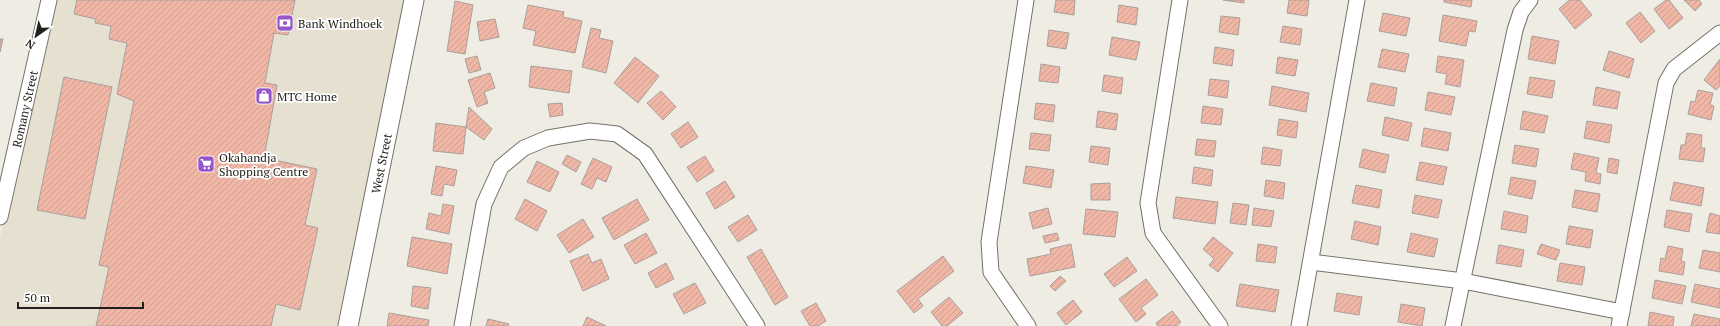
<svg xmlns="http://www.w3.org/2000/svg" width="1720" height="326" font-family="'PT Serif',serif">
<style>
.built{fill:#e5e0d0}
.building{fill:url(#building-hatch);stroke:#a99f9c}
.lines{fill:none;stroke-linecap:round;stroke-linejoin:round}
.minor-casing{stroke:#747169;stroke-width:17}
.tertiary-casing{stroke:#747169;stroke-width:21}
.minor{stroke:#fff;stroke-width:15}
.tertiary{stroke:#fff;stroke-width:19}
.labels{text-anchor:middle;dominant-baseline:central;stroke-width:3.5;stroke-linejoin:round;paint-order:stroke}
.poi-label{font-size:12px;fill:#21201c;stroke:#fff;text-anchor:start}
.street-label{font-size:12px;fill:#21201c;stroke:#fff}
</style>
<defs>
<pattern id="building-hatch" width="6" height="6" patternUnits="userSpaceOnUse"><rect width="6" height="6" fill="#f1b7a6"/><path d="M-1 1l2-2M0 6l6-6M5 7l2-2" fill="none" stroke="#ce9d8e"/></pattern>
</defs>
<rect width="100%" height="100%" fill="#efede3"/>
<path class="built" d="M50 0H406L345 326H0V238Z"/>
<path class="building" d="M77 0H295L288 35 274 33 265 83 277 85 264 158 317 169 305 225 318 228 300 310 276 304 271 326H96L109 267 99 265 134 101 117 94 127 43 109 39 111 26 95 23 96 19 74 14Z
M1056 0H1075L1074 15 1054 12Z
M1223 0H1244V3Z
M1289 0H1309L1307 16 1287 13Z
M1444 0H1472L1471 7 1444 2Z
M1569 0H1580L1592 15 1575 29 1559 9Z
M1666 0H1669L1683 18 1669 29 1654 9Z
M1684 0H1699L1702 4 1695 11Z
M455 1 473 5 465 54 447 51Z
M528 5 564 12 563 17 582 21 575 53 533 45 536 31 523 28Z
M1119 5 1138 8 1136 25 1117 22Z
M1640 12 1655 31 1641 43 1626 23Z
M1383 13 1410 18 1406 36 1379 31Z
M1443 15 1477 21 1475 32 1469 31 1466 46 1439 41Z
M1221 16 1240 18 1238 35 1219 32Z
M495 19 499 37 480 41 477 22Z
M1283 26 1302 29 1300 45 1280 42Z
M591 28 601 30 599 38 613 41 606 73 582 67Z
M1049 30 1069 33 1066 49 1047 46Z
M1532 36 1559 41 1555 64 1528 59Z
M1112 37 1140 42 1136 60 1109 55Z
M0 39H3L0 52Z
M1215 47 1234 50 1232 66 1213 63Z
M1382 49 1409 54 1405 72 1378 67Z
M1609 51 1634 59 1629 78 1603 70Z
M477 56 481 70 469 73 465 59Z
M1438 56 1464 60 1460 87 1445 84 1447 74 1436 72Z
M635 57 659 76 638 103 614 83Z
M1278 57 1298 60 1295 76 1276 73Z
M1720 59V86L1716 90 1704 80Z
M1041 64 1060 67 1058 83 1039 81Z
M531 66 572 71 569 93 529 87Z
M490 73 495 88 484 92 488 103 477 107 468 80Z
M1104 75 1123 78 1121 94 1102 91Z
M64 77 112 87 85 219 37 210Z
M1530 77 1555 81 1552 98 1527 94Z
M1210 79 1229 81 1227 98 1208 95Z
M1371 83 1397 88 1394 106 1367 101Z
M1272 86 1309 93 1306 112 1269 105Z
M1596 87 1620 92 1617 109 1593 105Z
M1698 90 1713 93 1710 105 1714 106 1711 120 1688 114 1691 101 1695 102Z
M661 91 676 107 663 120 647 103Z
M1428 92 1455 97 1451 115 1425 110Z
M562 103 563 115 550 117 548 104Z
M1036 103 1055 105 1053 122 1034 119Z
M1203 106 1223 109 1221 125 1201 123Z
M469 107 492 129 484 140 466 127Z
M1098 111 1118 114 1116 130 1096 127Z
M1523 111 1548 116 1544 133 1520 129Z
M1385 117 1412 123 1408 141 1382 135Z
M1279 119 1298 122 1296 138 1277 135Z
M1587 121 1612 125 1609 143 1584 138Z
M688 122 698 137 681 148 671 134Z
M436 123 466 127 463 154 433 151Z
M1424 128 1451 133 1448 151 1421 146Z
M1031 133 1051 135 1049 151 1029 149Z
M1687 133 1702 135 1701 148H1705L1703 162 1679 159 1681 145H1685Z
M1197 139 1216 141 1214 157 1195 155Z
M1515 145 1539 149 1536 167 1512 163Z
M1091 146 1110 148 1108 165 1089 162Z
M1263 147 1282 150 1280 166 1261 164Z
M1363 149 1389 155 1385 173 1359 167Z
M1574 153 1599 158 1596 173 1601 174 1600 184 1585 181 1586 172 1571 169Z
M567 155 581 162 576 172 562 164Z
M705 156 714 171 697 182 687 167Z
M593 158 612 167 606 182 597 178 592 189 581 184Z
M1609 158 1619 160 1617 174 1607 172Z
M537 161 559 172 550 192 527 182Z
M1420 162 1447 167 1443 185 1416 180Z
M436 166 457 170 454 186 444 184 442 196 431 194Z
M1026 166 1054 170 1051 188 1023 183Z
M1194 167 1213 170 1211 186 1192 183Z
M1511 177 1536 181 1532 199 1508 194Z
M1266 180 1285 183 1283 199 1264 196Z
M725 181 735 197 715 209 706 193Z
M1674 182 1704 188 1701 206 1670 200Z
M1110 183V200H1091V184Z
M1356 185 1382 190 1379 208 1352 203Z
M1575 190 1600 194 1597 212 1572 207Z
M1415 195 1442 200 1438 218 1412 213Z
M1176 197 1218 202 1215 224 1173 218Z
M525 199 547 211 537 231 515 219Z
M637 199 649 220 614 240 602 218Z
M1233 203 1249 205 1246 225 1230 223Z
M443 204 454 206 449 234 426 229 429 213 441 216Z
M1048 208 1052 224 1033 229 1029 213Z
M1254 208 1274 211 1271 227 1252 225Z
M1086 209 1118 212 1115 237 1083 234Z
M1667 210 1692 214 1689 232 1664 227Z
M1504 211 1528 216 1526 233 1501 229Z
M1710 213 1720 216V234L1706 232Z
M748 215 757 230 738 242 728 227Z
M583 219 594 237 569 253 557 235Z
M1355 221 1381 227 1378 245 1351 239Z
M1569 226 1593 230 1590 248 1566 244Z
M646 233 657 253 635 264 624 245Z
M1057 233 1059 240 1045 243 1043 236Z
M1411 233 1438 239 1434 257 1407 252Z
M412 237 452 244 447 274 407 266Z
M1213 237 1233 253 1218 272 1209 265 1214 259 1203 249Z
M1071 244 1075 267 1030 276 1027 259 1051 254 1050 249Z
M1258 244 1277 247 1275 263 1256 261Z
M1541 244 1560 250 1556 260 1537 254Z
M1499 245 1524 250 1521 267 1496 263Z
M1668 246 1683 249 1681 261 1685 262 1683 275 1659 271 1661 258 1665 259Z
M761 249 788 297 775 305 747 257Z
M1703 250 1720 253V272L1699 268Z
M588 254 592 263 601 259 609 279 583 291 570 261Z
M943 256 954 271 918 299 923 306 914 313 897 291Z
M1127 257 1137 271 1114 287 1104 274Z
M666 263 674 279 656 288 648 273Z
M1560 263 1585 267 1582 285 1557 281Z
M1060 276 1066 281 1055 291 1050 286Z
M1146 279 1158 295 1141 308 1146 314 1136 322 1119 299Z
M1655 280 1686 286 1682 304 1652 298Z
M695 283 706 303 684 314 673 294Z
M1240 284 1279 290 1275 312 1236 306Z
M1695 284 1720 289V308L1691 302Z
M413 286 431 288 428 309 411 306Z
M1337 293 1362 297 1359 315 1334 311Z
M949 297 963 313 947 326H942L931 312Z
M1073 300 1082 312 1066 325 1057 313Z
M816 303 826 321 818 326H810L801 311Z
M1401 304 1425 308 1422 326 1398 322Z
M1172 311 1181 322 1177 326H1158L1156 323Z
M1650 312 1674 317 1673 326H1648Z
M389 313 429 320 428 326H387Z
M1694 314 1720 319V326H1691Z
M587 317 606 326H583Z
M488 319 509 324 508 326H486Z"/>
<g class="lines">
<g class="minor-casing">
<g id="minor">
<path d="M1026 0 989 242 991 272 1028 326"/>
<path d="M1180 0 1148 203 1153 233 1220 326"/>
<path id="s1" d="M0 217 49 0"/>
<path d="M1311 262 1463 281 1622 312"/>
<path d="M462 326 484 204 501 167 524 148 548 138 590 131 617 134 645 154 757 326"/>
<path d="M1299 326 1357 0"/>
<path d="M1453 326 1515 30 1521 12 1530 0"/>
<path d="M1619 326 1666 83 1674 69 1720 33"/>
</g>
</g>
<g class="tertiary-casing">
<g id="tertiary">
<path id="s2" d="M348 326 414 0"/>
</g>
</g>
<use href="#minor" class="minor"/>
<use href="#tertiary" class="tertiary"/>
</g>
<defs>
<g id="bank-square" transform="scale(0.9)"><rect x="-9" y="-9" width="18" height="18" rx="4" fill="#9556cc" stroke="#fff"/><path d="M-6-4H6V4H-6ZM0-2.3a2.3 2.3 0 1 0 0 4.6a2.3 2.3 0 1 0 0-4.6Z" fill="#fff"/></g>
<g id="shop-square" transform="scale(0.9)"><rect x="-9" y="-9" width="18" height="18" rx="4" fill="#9556cc" stroke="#fff"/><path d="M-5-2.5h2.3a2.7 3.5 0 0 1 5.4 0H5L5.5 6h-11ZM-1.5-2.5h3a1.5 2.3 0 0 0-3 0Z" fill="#fff"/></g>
<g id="supermarket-square" transform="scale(0.9)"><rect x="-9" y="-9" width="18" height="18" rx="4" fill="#9556cc" stroke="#fff"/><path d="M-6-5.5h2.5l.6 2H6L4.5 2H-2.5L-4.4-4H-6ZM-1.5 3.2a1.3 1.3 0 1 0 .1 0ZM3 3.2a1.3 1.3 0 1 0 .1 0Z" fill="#fff"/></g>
</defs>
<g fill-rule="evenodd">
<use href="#bank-square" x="285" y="23"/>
<use href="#shop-square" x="264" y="96"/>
<use href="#supermarket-square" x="206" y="164"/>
</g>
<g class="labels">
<g class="poi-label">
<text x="298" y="23">Bank Windhoek</text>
<text x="277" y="96">MTC Home</text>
<text x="219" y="157">Okahandja<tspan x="219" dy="14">Shopping Centre</tspan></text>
</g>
<g class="street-label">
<text stroke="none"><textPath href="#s1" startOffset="111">Romany Street</textPath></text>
<text stroke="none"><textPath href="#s2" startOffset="166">West Street</textPath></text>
</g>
</g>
<g transform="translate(36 36) rotate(214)" stroke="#ffffff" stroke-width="3" paint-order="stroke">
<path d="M0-3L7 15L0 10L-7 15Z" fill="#21201c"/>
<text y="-6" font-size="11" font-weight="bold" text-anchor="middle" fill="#21201c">N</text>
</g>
<path d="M18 302v6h125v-6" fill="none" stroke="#21201c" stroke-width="2"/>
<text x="24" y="302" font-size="12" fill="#21201c" stroke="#ffffff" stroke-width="3" paint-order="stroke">50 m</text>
</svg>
